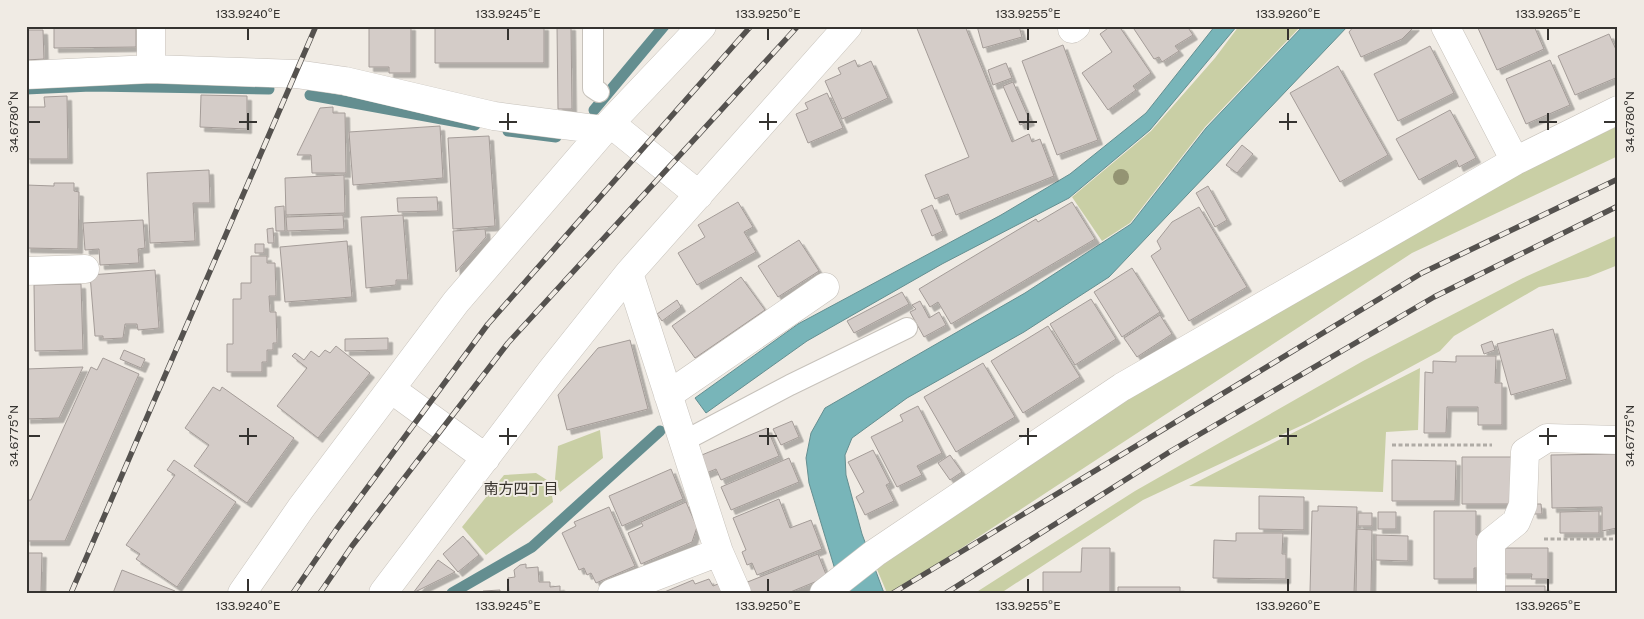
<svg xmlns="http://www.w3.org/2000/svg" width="1644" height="619" font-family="'Public Sans','Noto Sans JP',sans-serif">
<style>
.green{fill:#c9cfa5}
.water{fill:#78b5b9;stroke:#648e90}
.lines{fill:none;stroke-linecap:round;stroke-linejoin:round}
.stream{stroke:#648e90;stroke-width:11}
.building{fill:#d4ccc8;stroke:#a49c98;filter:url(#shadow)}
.lane-casing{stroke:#c7c2bb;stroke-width:22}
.street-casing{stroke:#c7c2bb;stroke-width:29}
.path{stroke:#afaba5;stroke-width:3;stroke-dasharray:4 2.5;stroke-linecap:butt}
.lane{stroke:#fff;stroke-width:20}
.street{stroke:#fff;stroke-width:28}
.rail-casing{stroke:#55524f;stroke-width:5.5}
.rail{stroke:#f0ebe4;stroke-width:4;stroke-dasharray:11;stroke-linecap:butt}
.tree{fill:#949473}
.ticks{fill:none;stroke:#353330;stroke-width:2}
.labels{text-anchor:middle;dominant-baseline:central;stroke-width:4;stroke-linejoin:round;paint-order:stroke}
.neighbourhood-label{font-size:15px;fill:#35312b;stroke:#f0ebe4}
.neatline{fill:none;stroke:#353330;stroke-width:2}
.ticks-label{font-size:12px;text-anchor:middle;fill:#353330}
</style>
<defs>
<filter id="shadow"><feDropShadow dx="4.5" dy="4.5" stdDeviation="0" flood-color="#0004"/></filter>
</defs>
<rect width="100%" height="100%" fill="#f0ebe4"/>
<path class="green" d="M1239 26H1301L1205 127 1130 223 1102 241 1072 197 1151 131 1215 58Z
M1618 126V156L1412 253 893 593H887L876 567 1128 395 1508 176Z
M1618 235V265L1588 277 1539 287 1454 336 1440 351 1309 422 1143 500 1001 593H975L1135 491 1363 361 1523 278Z
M1420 368 1418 430 1386 432 1383 492 1189 486Z
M600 430 603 458 560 492 555 479 558 446Z
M536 473 550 482 553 502 486 555 462 527 504 475Z"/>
<path class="water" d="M1215 26H1237L1150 130 1069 198 942 264 807 341 706 413 695 398 798 324 1001 215 1070 174 1146 113Z
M1303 26H1348L1109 277 1024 332 907 398 852 438 845 455 846 475 862 534 884 593H842L809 483 806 458 811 433 825 408 1025 293 1131 224 1206 128Z"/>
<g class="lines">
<path class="stream" d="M26 89 91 86 269 89
M310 95 475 125
M594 110 664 26
M508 131 556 137
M452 593 532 547 660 431"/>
</g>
<path class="building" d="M54 26H136V47L54 48Z
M369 26H411V73H389V67H369Z
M435 26H544V63H435Z
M557 26H571L572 109H558Z
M916 26H965L1012 142 1029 134 1032 142 1040 139 1054 176 956 215 948 194 935 199 925 175 969 157Z
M977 26H1019L1022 37 983 48Z
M1111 26H1119L1151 73 1133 86 1136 90 1108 110 1082 73 1112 52 1100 34Z
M1132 26H1187L1193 35 1175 46 1179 51 1162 62 1159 57 1154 59Z
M1354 26H1415L1402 39 1361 57 1349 32Z
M1477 26H1534L1544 49 1497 70Z
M26 30H43L44 59 26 60Z
M1609 34 1618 54V77L1575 95 1558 56Z
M1063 45 1098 140 1057 155 1022 61Z
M1430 46 1454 93 1398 121 1374 74Z
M855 60 858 67 871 61 888 98 842 119 825 81 841 74 838 68Z
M1550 60 1570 105 1526 124 1506 79Z
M1006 63 1012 78 993 85 988 70Z
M1338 66 1388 155 1340 182 1290 93Z
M1013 82 1030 121 1020 125 1003 86Z
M827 93 843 128 808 143 796 114 808 109 805 103Z
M201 95 247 96V129L200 127Z
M67 96 68 159H26V107H45L44 97Z
M333 107V113H345L346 173H312L311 155H297L320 108Z
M1450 110 1476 158 1459 167 1456 160 1419 180 1396 139Z
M440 126 443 178 353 185 349 132Z
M489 136 495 226 453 229 448 138Z
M1242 145 1253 154 1237 173 1226 165Z
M209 170 210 203H193L195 241 150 243 147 173Z
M344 175 345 213 286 215 285 178Z
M54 183H74V191L79 192 78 249 26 248V185L54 186Z
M1208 186 1227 220 1215 227 1196 193Z
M437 197 438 211 398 212 397 198Z
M738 202 753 227 744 232 756 252 697 285 678 253 705 237 698 225Z
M1072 202 1095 239 951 324 938 302 930 307 919 289 1036 219 1038 222Z
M932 205 943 231 932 236 921 210Z
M284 206 285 231H276L275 207Z
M1199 207 1247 287 1189 321 1151 256 1161 249 1157 241 1172 222Z
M343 215 344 229 287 231 286 217Z
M403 215 408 280H396V285L366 288 361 217Z
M143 220 145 248 138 249 139 263 100 265 99 249 85 250 83 223Z
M273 228 274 243H268L267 229Z
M485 229 486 237 456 272 453 231Z
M799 240 819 271 778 297 758 266Z
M347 241 352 297 285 302 280 247Z
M255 244H264V253H255Z
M251 256H267V263H275L276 296H269L270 312H276L277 343H273V350H267V362H262V372H227V344H233V299H241V283H251Z
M1132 268 1160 312 1122 337 1094 292Z
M155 270 159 328 138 330 137 324H125L123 338 103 339V336H95L90 275Z
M741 277 765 310 695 358 672 326Z
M81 284 83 350 35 351 34 285Z
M902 292 909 304 854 333 847 321Z
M1091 299 1116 339 1075 365 1050 324Z
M677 300 681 307 662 321 657 314Z
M920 301 929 318 939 312 946 325 924 337 910 312 916 309 912 305Z
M1160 315 1172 334 1137 357 1124 338Z
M1048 326 1080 377 1023 413 991 361Z
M1553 329 1567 379 1511 395 1497 344Z
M388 338V350L345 351V339Z
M630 340 648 409 567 430 558 395 598 348Z
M1492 341 1495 350 1484 354 1481 345Z
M336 346 370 373 318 438 277 406 307 368 292 356 295 353 304 360 311 351 319 357 325 350 330 353Z
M124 350 145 359 141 368 120 359Z
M1456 356H1496L1495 383H1502V425H1478V407H1447L1446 433H1424L1425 372 1433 373V361L1456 362Z
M103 358 139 374 65 541H26V500H31L91 367 97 370Z
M983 363 1015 417 956 452 924 397Z
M83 367 59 418 26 419V369Z
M213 387 220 391 222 387 294 438 247 503 194 466 209 445 185 428Z
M918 406 942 453 917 466 922 475 897 487 871 437 903 421 900 415Z
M792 421 799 437 781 445 773 429Z
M767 428 779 456 721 480 716 469 704 474 697 457Z
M873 450 890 483 886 485 894 501 865 515 856 497 864 492 848 462Z
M1617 454V528L1602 531V507L1552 508 1551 455Z
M950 455 962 472 950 480 938 463Z
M1462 457H1514V504H1462Z
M789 458 799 482 731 510 721 487Z
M174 460 236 502 177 587 136 559 140 554 126 545 175 475 167 470Z
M1392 460 1456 461 1455 501H1392Z
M671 469 683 499 622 526 609 496Z
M1259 496 1304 497V530L1259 529Z
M779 499 790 528 811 520 822 549 757 575 752 563 747 565 742 552 746 550 733 518Z
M686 502 697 527 692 542 641 564 628 533 643 526 641 522Z
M1532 504H1541L1542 514H1533Z
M1318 506 1357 507 1354 593H1303L1310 592 1312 511H1318Z
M609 507 635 566 596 583 591 573 587 575 584 568 579 570 562 533 576 526 574 522Z
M1434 511H1476V535H1481V568H1474V579H1434Z
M1599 511V533H1560V512Z
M1378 512H1396V529H1378Z
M1358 513H1372V526H1358Z
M1357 529 1372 530 1371 593H1356Z
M1236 533H1283L1282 554H1286V579L1213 578 1214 540 1236 541Z
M1376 535 1408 536V561L1376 560Z
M463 536 479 555 458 572 443 554Z
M1082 548H1110V593H1043V572H1081Z
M1503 548H1548V579H1531L1532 574H1502Z
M26 553H42L41 593H26Z
M818 554 827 577 788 593H749L745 583Z
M438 560 455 572 413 593Z
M526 564V568L538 567 539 582H550V587L560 586V593H509L508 578 515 577 514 570 520 565Z
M122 570 175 591 174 593H113Z
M709 579 713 586 718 584 722 593H662L693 580 695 584Z
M1505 586H1545V593H1505Z
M1118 587H1180V593H1118Z
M500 590V593H481L483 591Z"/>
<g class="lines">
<g class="lane-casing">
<path id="lane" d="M593 26V88L599 92
M684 441 790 385 907 328"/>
</g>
<g class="street-casing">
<path id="street" d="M151 26V69
M1445 26 1515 161
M1072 29 1076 26
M26 75 151 69 296 74 345 81 494 116 603 130
M610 123 699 195
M26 271 85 269
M629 273 719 552
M391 389 486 458
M668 395 825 287
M242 593 301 508 456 302 610 123 702 26
M383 593 551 371 629 273 848 26
M612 593 719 552 737 593
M824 593 875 553 1122 387 1515 161 1618 110
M1491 593V542L1516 522 1523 505 1525 452 1547 438 1618 440"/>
</g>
<path class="path" d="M1392 445H1492
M1544 539H1618"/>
<use href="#lane" class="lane"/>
<use href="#street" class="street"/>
<g class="rail-casing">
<path id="rail" d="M71 593 316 26
M293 593 336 530 488 324 751 26
M320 593 352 546 508 343 798 26
M893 593 1422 273 1618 179
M946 593 1171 451 1434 297 1618 206"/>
</g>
<use href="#rail" class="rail"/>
</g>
<circle class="tree" cx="1121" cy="177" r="8"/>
<path class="ticks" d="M248 28V40M508 28V40M768 28V40M1028 28V40M1288 28V40M1548 28V40M248 113V130M508 113V130M768 113V130M1028 113V130M1288 113V130M1548 113V130M28 122H40M239 122H257M499 122H517M759 122H777M1019 122H1037M1279 122H1297M1539 122H1557M1604 122H1616M248 428V445M508 428V445M768 428V445M1028 428V445M1288 428V445M1548 428V445M28 436H40M239 436H257M499 436H517M759 436H777M1019 436H1037M1279 436H1297M1539 436H1557M1604 436H1616M248 579V592M508 579V592M768 579V592M1028 579V592M1288 579V592M1548 579V592"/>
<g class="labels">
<g class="neighbourhood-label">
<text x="521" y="488">南方四丁目</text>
</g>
</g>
<rect width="1644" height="619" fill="none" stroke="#f0ebe4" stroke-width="55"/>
<rect x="28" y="28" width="1588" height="564" class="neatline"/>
<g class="ticks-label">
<text x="248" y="18">133.9240°E</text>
<text x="508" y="18">133.9245°E</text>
<text x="768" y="18">133.9250°E</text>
<text x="1028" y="18">133.9255°E</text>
<text x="1288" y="18">133.9260°E</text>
<text x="1548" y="18">133.9265°E</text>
<text transform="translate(14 122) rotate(-90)" y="4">34.6780°N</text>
<text transform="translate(1630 122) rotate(-90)" y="4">34.6780°N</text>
<text transform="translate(14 436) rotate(-90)" y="4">34.6775°N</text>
<text transform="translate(1630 436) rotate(-90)" y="4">34.6775°N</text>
<text x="248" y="610">133.9240°E</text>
<text x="508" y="610">133.9245°E</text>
<text x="768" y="610">133.9250°E</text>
<text x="1028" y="610">133.9255°E</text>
<text x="1288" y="610">133.9260°E</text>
<text x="1548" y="610">133.9265°E</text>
</g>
</svg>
